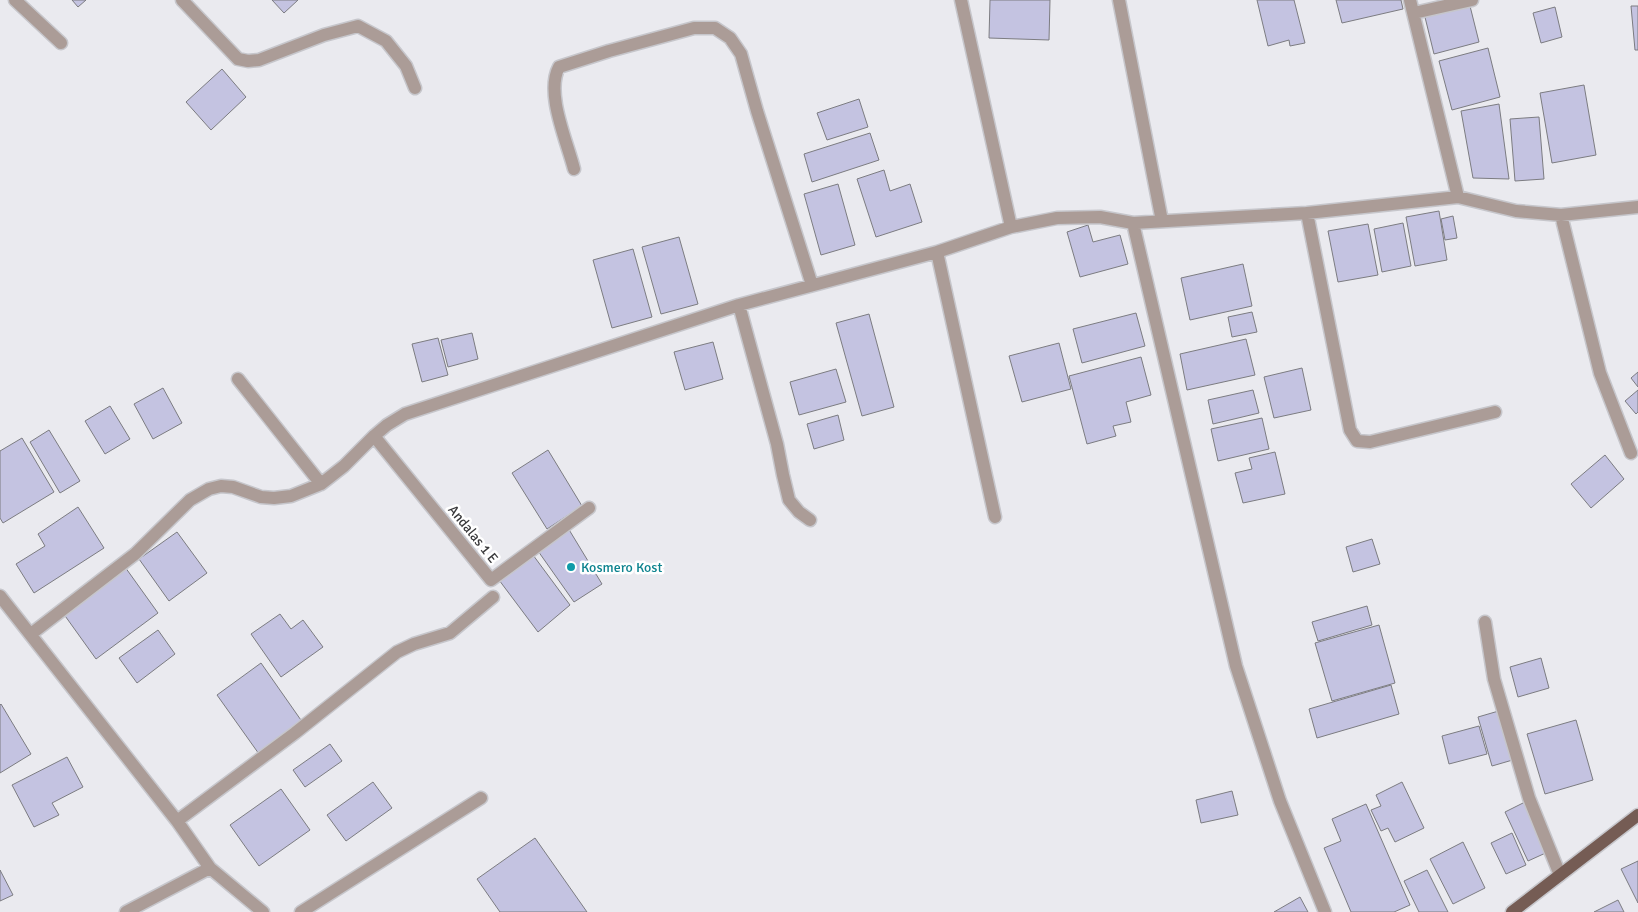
<svg xmlns="http://www.w3.org/2000/svg" width="1638" height="912" font-family="Signika,sans-serif">
<style>
.building{fill:#c4c3e1;stroke:#7c7c81}
.lines{fill:none;stroke-linecap:round;stroke-linejoin:round}
.minor-casing{stroke:#c6c6cb;stroke-width:15}
.major-casing{stroke:#c6c6cb;stroke-width:15}
.minor{stroke:#ab9c97;stroke-width:12}
.major{stroke:#755c54;stroke-width:12}
.culture-dot{fill:#0f9aa8;stroke:#fff;stroke-width:2}
.labels{text-anchor:middle;dominant-baseline:central;stroke-width:5;stroke-linejoin:round;paint-order:stroke}
.street-label{font-size:14px;fill:#38383a;stroke:#fff}
.culture-label{font-size:14px;fill:#0d838f;stroke:#fff;text-anchor:start}
</style>
<rect width="100%" height="100%" fill="#eaeaef"/>
<path class="building" d="M72 0H86L78 7Z
M272 0H298L284 13Z
M990 0H1050L1049 40 989 38Z
M1257 0H1294L1305 43 1290 46 1289 40 1268 46Z
M1336 0H1401L1403 9 1342 23Z
M1469 2 1479 42 1434 54 1424 13Z
M1631 6H1638V50H1635Z
M1555 7 1562 37 1541 43 1533 13Z
M1488 48 1500 97 1452 110 1439 61Z
M222 69 246 97 211 130 186 102Z
M1584 85 1596 155 1552 163 1540 93Z
M859 99 868 127 827 140 817 113Z
M1499 104 1509 179 1473 178 1461 111Z
M1539 117 1544 179 1515 181 1510 119Z
M870 133 879 160 812 182 804 154Z
M884 170 890 191 910 184 922 222 876 237 857 179Z
M838 184 855 245 821 255 804 194Z
M1439 211 1447 260 1415 266 1406 217Z
M1453 216 1457 238 1445 240 1441 219Z
M1403 223 1411 266 1382 272 1374 229Z
M1368 224 1378 275 1338 282 1328 231Z
M1088 225 1093 242 1120 235 1128 264 1080 277 1067 232Z
M679 237 698 304 661 314 642 247Z
M633 249 652 317 612 328 593 260Z
M1243 264 1252 306 1190 320 1181 278Z
M1252 312 1257 332 1232 337 1228 317Z
M1136 313 1145 346 1082 363 1073 329Z
M869 314 894 407 862 416 836 323Z
M472 333 478 359 448 367 441 340Z
M438 338 448 375 422 382 412 344Z
M1246 339 1255 375 1187 390 1180 354Z
M713 342 723 379 685 390 674 352Z
M1059 343 1071 389 1022 402 1009 356Z
M1141 357 1151 395 1126 402 1131 422 1113 426 1116 436 1087 444 1069 376Z
M1302 368 1311 410 1274 418 1264 377Z
M836 369 846 402 799 415 790 382Z
M1638 372V387L1631 378Z
M163 388 182 423 153 439 134 404Z
M1253 390 1259 413 1213 424 1208 400Z
M1638 390V412L1636 414 1625 401Z
M110 406 130 439 105 454 85 421Z
M838 415 844 440 814 449 807 424Z
M1262 418 1269 449 1218 461 1211 429Z
M49 430 80 481 60 493 30 442Z
M22 438 54 492 3 523 0 518V451Z
M548 450 582 506 547 529 512 473Z
M1275 452 1285 494 1243 503 1235 473 1252 469 1249 458Z
M1605 455 1624 479 1591 508 1571 484Z
M78 507 104 548 34 593 16 564 45 546 38 534Z
M568 528 602 584 574 602 538 551Z
M177 532 207 573 169 601 139 559Z
M1372 539 1380 564 1353 572 1346 547Z
M533 555 570 605 538 632 499 580Z
M125 567 158 613 96 659 63 613Z
M1367 606 1372 625 1318 641 1312 622Z
M280 614 291 629 303 620 323 647 281 677 251 634Z
M1379 625 1395 683 1332 701 1315 643Z
M158 630 175 654 137 683 119 658Z
M1541 658 1549 688 1518 697 1510 667Z
M261 663 303 723 259 754 217 695Z
M1391 685 1399 714 1317 738 1309 709Z
M1 704 31 754 0 773V705Z
M1502 710 1516 759 1492 766 1478 717Z
M1576 720 1593 780 1545 794 1527 734Z
M1479 726 1487 754 1449 764 1442 736Z
M330 744 342 761 305 787 293 770Z
M67 757 83 787 52 803 59 815 34 827 12 785Z
M373 782 392 808 346 841 327 815Z
M1402 782 1424 828 1395 842 1388 828 1381 831 1371 810 1381 806 1376 795Z
M281 789 310 830 259 866 230 825Z
M1232 791 1238 815 1201 823 1196 800Z
M1527 801 1550 851 1528 861 1505 812Z
M1366 804 1410 905 1394 912H1351L1324 848 1341 841 1332 819Z
M1512 833 1526 865 1506 874 1491 843Z
M535 838 587 912H500L477 879Z
M1463 842 1485 888 1453 904 1430 859Z
M1638 861V903L1621 869Z
M0 870 13 895 0 901Z
M1427 870 1448 912H1419L1404 881Z
M1300 897 1308 912H1274Z
M1618 900 1624 912H1594Z"/>
<g class="lines">
<g class="minor-casing">
<path id="minor" d="M15 0 61 43
M182 0 238 59 248 61 259 60 324 35 358 26 386 41 406 66 415 88
M961 0 1011 227
M1119 0 1162 221
M1414 13 1472 0
M574 169C567 141 545 93 559 67L609 51 694 28H715L730 38 741 54 757 111 812 285
M1458 197 1516 211 1561 215 1638 207
M1307 213 1350 430 1357 441 1370 442 1495 412
M1561 215 1600 373 1631 453
M937 252 995 517
M739 305 777 444 783 475 789 500 799 512 810 520
M238 379 321 484
M374 436 491 580 589 508
M0 596 177 821 210 868 263 912
M1485 622 1494 679 1529 798 1560 875
M31 634 135 554 190 500 209 489 221 486 233 487 261 497 274 498 291 496 321 484 344 466 374 436 387 425 405 414 739 305 937 252 1011 227 1057 218 1100 217 1133 223
M177 821 295 733 397 652 414 644 450 633 493 597
M126 912 210 868
M301 912 481 798
M1325 912 1280 801 1236 666 1133 223 1307 213 1458 197 1410 0"/>
</g>
<g class="major-casing">
<path id="major" d="M1512 912 1638 815"/>
</g>
<use href="#minor" class="minor"/>
<use href="#major" class="major"/>
</g>
<circle class="culture-dot" cx="571" cy="567" r="5"/>
<g class="labels">
<g class="street-label">
<text transform="translate(473 534) rotate(51)">Andalas 1 E</text>
</g>
<g class="culture-label">
<text x="581" y="567">Kosmero Kost</text>
</g>
</g>
</svg>
